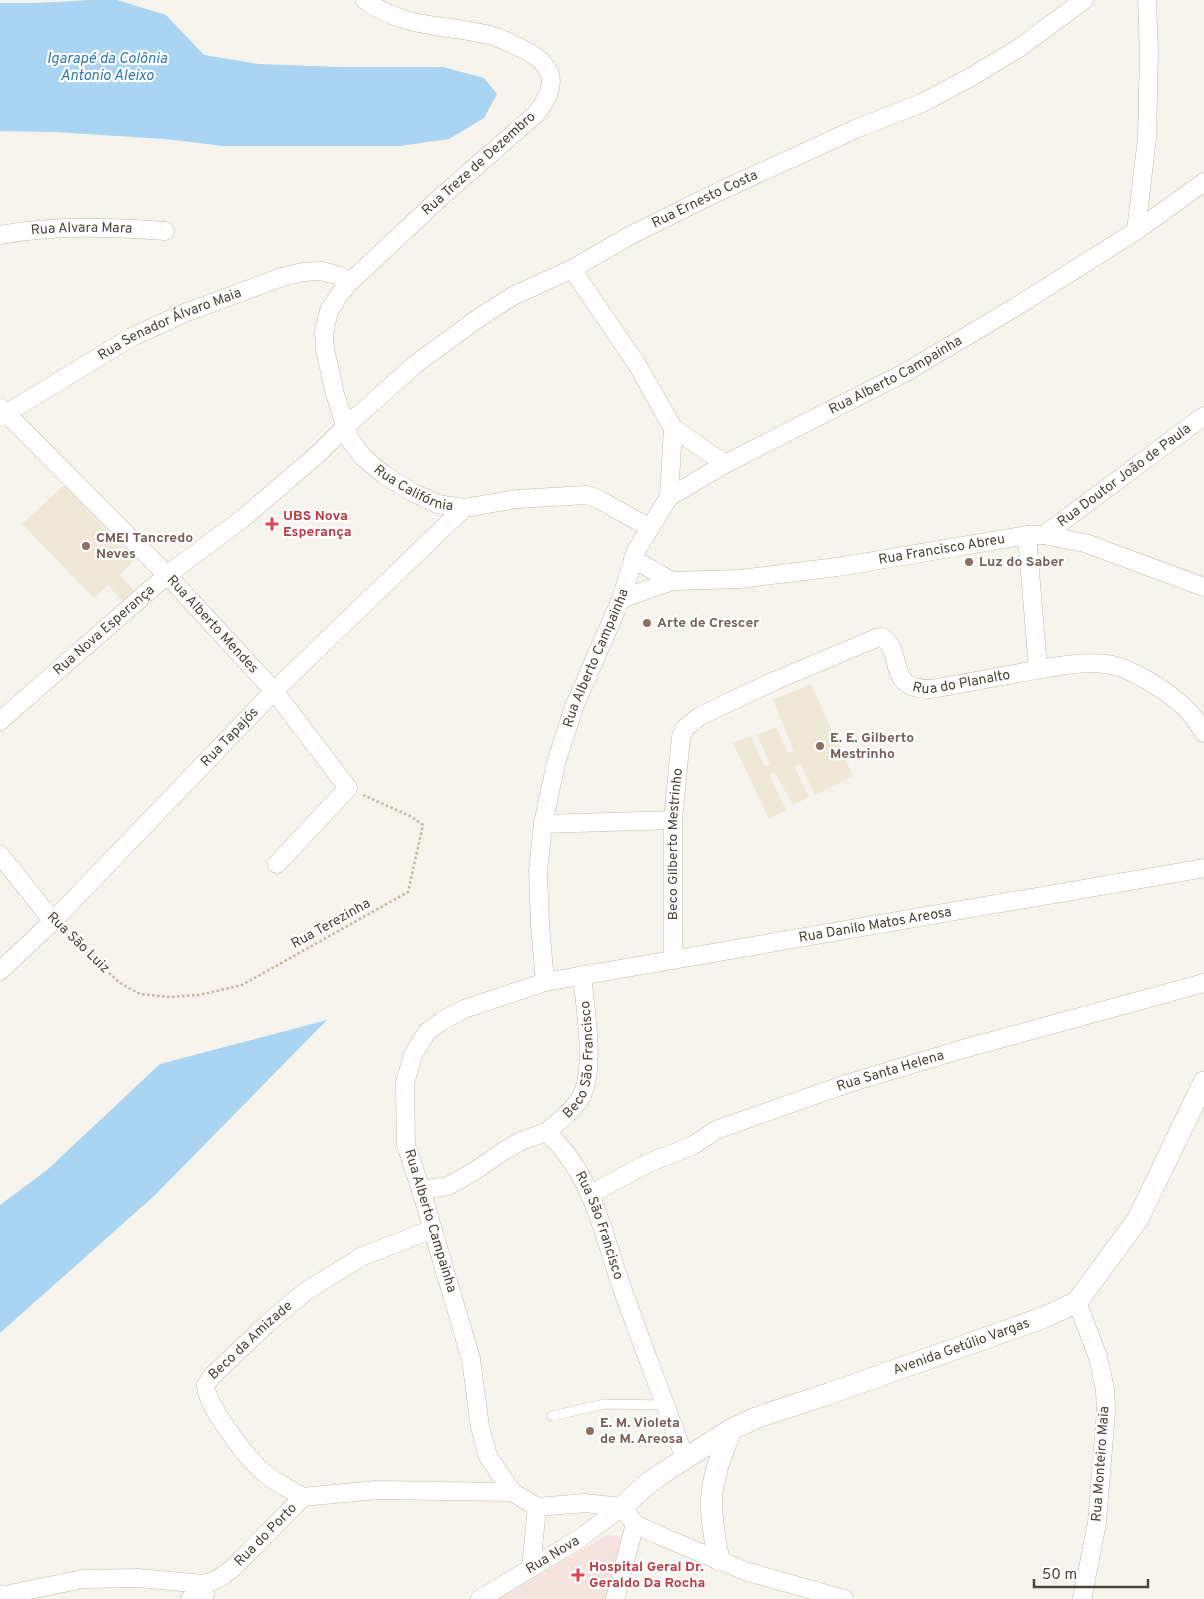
<svg xmlns="http://www.w3.org/2000/svg" width="1204" height="1599" font-family="Overpass,sans-serif">
<style>
.education{fill:#efe8d6}
.medical{fill:#f6e3e0}
.water{fill:#a9d4f2}
.lines{fill:none;stroke-linecap:round;stroke-linejoin:round}
.service-casing{stroke:#c2bbae;stroke-width:10}
.minor-casing{stroke:#c2bbae;stroke-width:19}
.tertiary-casing{stroke:#c2bbae;stroke-width:22}
.path{stroke:#c4b79f;stroke-width:2.5;stroke-dasharray:2.5 2.5;stroke-linecap:butt}
.service{stroke:#fff;stroke-width:9}
.minor{stroke:#fff;stroke-width:18}
.tertiary{stroke:#fff;stroke-width:21}
.health-dot{fill:#e0444e;stroke:#fff;stroke-width:2}
.education-dot{fill:#8d6e63;stroke:#fff;stroke-width:2}
.labels{text-anchor:middle;dominant-baseline:central;stroke-width:4.5;stroke-linejoin:round;paint-order:stroke}
.street-label{font-size:14px;fill:#4b4439;stroke:#fff}
.health-label{font-size:14px;font-weight:bold;fill:#be3a42;stroke:#fff;text-anchor:start}
.education-label{font-size:14px;font-weight:bold;fill:#785e54;stroke:#fff;text-anchor:start}
.water-label{font-size:15px;font-style:italic;fill:#2e7ab2;stroke:#fff}
</style>
<rect width="100%" height="100%" fill="#f6f3ec"/>
<path class="education" d="M64 485 135 559 120 575 135 592 123 602 108 585 94 598 22 524Z
M811 684 853 776 815 795 800 764 794 766 809 797 793 805 775 773 769 774 786 810 769 819 733 743 751 736 765 767 770 764 757 735 776 727 788 753 794 751 773 700Z"/>
<path class="medical" d="M616 1535 622 1538 623 1551 612 1599H499L605 1536Z"/>
<path class="water" d="M92 0H117L166 15 204 55 259 64 338 67H443L484 78 497 94 484 118 449 139 400 146H223L165 139 54 132 0 131V3H35Z
M327 1020 154 1196 0 1333V1205L47 1170 160 1064Z"/>
<g class="lines">
<g class="service-casing">
<path id="service" d="M552 1416 604 1404 666 1405"/>
</g>
<g class="minor-casing">
<g id="minor">
<path id="s1" d="M365 0C376 9 393 16 406 20 434 28 465 28 493 36 502 39 512 44 521 48 555 65 560 83 536 114L442 196 350 282 339 295 329 311 324 332 325 349 335 394 350 440 363 457 383 474 412 492 437 504 464 508 516 499 587 495 600 500 650 528"/>
<path d="M1136 231 1204 182"/>
<path id="s2" d="M0 235C55 225 109 227 165 231"/>
<path d="M572 269 638 366 673 428 725 464"/>
<path id="s3" d="M0 407 167 575 274 691 348 788 277 864"/>
<path id="s4" d="M0 417 132 337 182 314 282 277 303 272 321 271 337 275 350 282"/>
<path d="M669 497 673 428"/>
<path d="M1027 535 1038 669"/>
<path id="s5" d="M1044 535 1204 416"/>
<path d="M633 559 672 581"/>
<path id="s6" d="M621 599 672 581 740 579 837 567 1027 535H1044L1085 543 1204 587"/>
<path id="s7" d="M0 721 167 575 242 519 318 454 345 427 417 363 480 317 513 296 572 269 631 235 718 192 858 128 922 103 971 77 1019 48 1084 0"/>
<path d="M543 824 673 820"/>
<path d="M0 855 53 921"/>
<path id="s8" d="M673 960V820L681 737 685 728 700 716 772 682 874 639 881 637C907 651 882 690 932 689 961 684 990 678 1019 673 1047 668 1077 661 1106 664 1132 667 1178 697 1193 717 1197 722 1201 728 1204 733"/>
<path id="s9" d="M0 971 53 921 274 691 464 508"/>
<path id="s10" d="M545 982 1204 868"/>
<path id="s11" d="M546 1132C558 1122 573 1111 581 1097 596 1070 585 1006 582 975"/>
<path id="s12" d="M421 1190 448 1186 475 1171 502 1152 521 1141 546 1132C593 1173 603 1235 623 1291 643 1347 665 1403 685 1459"/>
<path id="s13" d="M591 1194 648 1163 692 1146 716 1130 846 1084 963 1049 1204 983"/>
<path d="M1077 1302 1098 1357 1105 1389 1106 1411 1097 1523 1082 1599"/>
<path id="s14" d="M512 1492 488 1456 480 1427 471 1359 421 1190 406 1145 405 1083 413 1055 427 1032 442 1021 464 1009 545 982 540 925 538 871 543 824 556 763 574 707 621 599 636 551 669 497 725 464 906 372 1014 308 1136 231 1147 138 1149 51 1147 0"/>
<path id="s15" d="M303 1497C289 1489 275 1482 263 1472 248 1459 204 1403 206 1385L212 1376 269 1322 306 1291 363 1256 433 1229"/>
<path d="M622 1507 635 1524 663 1537 745 1571 844 1599"/>
<path d="M531 1568 537 1507"/>
<path id="s16" d="M0 1594 5 1595 83 1579 138 1578 204 1584 218 1579 233 1568 303 1497 376 1490 512 1492 537 1507 585 1503 622 1507"/>
<path d="M190 1599 205 1594"/>
<path id="s17" d="M480 1599 579 1539 622 1507"/>
<path d="M615 1599 635 1524"/>
</g>
</g>
<g class="tertiary-casing">
<g id="tertiary">
<path id="s18" d="M622 1507 646 1485 661 1474 732 1429 758 1417 828 1394 1045 1317 1077 1302 1138 1219 1204 1082"/>
<path d="M719 1560C707 1503 708 1483 732 1429"/>
</g>
</g>
<path class="path" d="M65 932 120 983 140 994 169 997 199 995 242 985 408 892 423 825 412 817 361 794"/>
<use href="#service" class="service"/>
<use href="#minor" class="minor"/>
<use href="#tertiary" class="tertiary"/>
</g>
<g class="health-dot">
<path d="M269.5 516.5h5v5h5v5h-5v5h-5v-5h-5v-5h5z"/>
<path d="M575.5 1567.5h5v5h5v5h-5v5h-5v-5h-5v-5h5z"/>
</g>
<g class="education-dot">
<circle cx="86" cy="546" r="5"/>
<circle cx="969" cy="562" r="5"/>
<circle cx="647" cy="623" r="5"/>
<circle cx="820" cy="746" r="5"/>
<circle cx="590" cy="1431" r="5"/>
</g>
<g class="labels">
<g class="street-label">
<text transform="translate(479 164) rotate(-42)">Rua Treze de Dezembro</text>
<text stroke="none"><textPath href="#s7" startOffset="882">Rua Ernesto Costa</textPath></text>
<text stroke="none"><textPath href="#s2" startOffset="82">Rua Alvara Mara</textPath></text>
<text stroke="none"><textPath href="#s4" startOffset="194">Rua Senador Álvaro Maia</textPath></text>
<text stroke="none"><textPath href="#s14" startOffset="1381">Rua Alberto Campainha</textPath></text>
<text stroke="none"><textPath href="#s5" startOffset="100">Rua Doutor João de Paula</textPath></text>
<text stroke="none"><textPath href="#s1" startOffset="750">Rua Califórnia</textPath></text>
<text stroke="none"><textPath href="#s6" startOffset="326">Rua Francisco Abreu</textPath></text>
<text stroke="none"><textPath href="#s3" startOffset="304">Rua Alberto Mendes</textPath></text>
<text stroke="none"><textPath href="#s7" startOffset="138">Rua Nova Esperança</textPath></text>
<text stroke="none"><textPath href="#s14" startOffset="946">Rua Alberto Campainha</textPath></text>
<text stroke="none"><textPath href="#s8" startOffset="561">Rua do Planalto</textPath></text>
<text stroke="none"><textPath href="#s9" startOffset="328">Rua Tapajós</textPath></text>
<text stroke="none"><textPath href="#s8" startOffset="116">Beco Gilberto Mestrinho</textPath></text>
<text transform="translate(331 924) rotate(-29)">Rua Terezinha</text>
<text stroke="none"><textPath href="#s10" startOffset="335">Rua Danilo Matos Areosa</textPath></text>
<text transform="translate(78 943) rotate(44)">Rua São Luiz</text>
<text stroke="none"><textPath href="#s11" startOffset="86">Beco São Francisco</textPath></text>
<text stroke="none"><textPath href="#s13" startOffset="325">Rua Santa Helena</textPath></text>
<text transform="translate(430 1221) rotate(73)">Rua Alberto Campainha</text>
<text stroke="none"><textPath href="#s12" startOffset="249">Rua São Francisco</textPath></text>
<text stroke="none"><textPath href="#s15" startOffset="216">Beco da Amizade</textPath></text>
<text stroke="none"><textPath href="#s18" startOffset="379">Avenida Getúlio Vargas</textPath></text>
<text transform="translate(1101 1464) rotate(-86)">Rua Monteiro Maia</text>
<text stroke="none"><textPath href="#s16" startOffset="286">Rua do Porto</textPath></text>
<text stroke="none"><textPath href="#s17" startOffset="85">Rua Nova</textPath></text>
</g>
<g class="health-label">
<text x="283" y="516">UBS Nova<tspan x="283" dy="16">Esperança</tspan></text>
<text x="589" y="1567">Hospital Geral Dr.<tspan x="589" dy="16">Geraldo Da Rocha</tspan></text>
</g>
<g class="education-label">
<text x="96" y="538">CMEI Tancredo<tspan x="96" dy="16">Neves</tspan></text>
<text x="979" y="562">Luz do Saber</text>
<text x="657" y="623">Arte de Crescer</text>
<text x="830" y="738">E. E. Gilberto<tspan x="830" dy="16">Mestrinho</tspan></text>
<text x="600" y="1423">E. M. Violeta<tspan x="600" dy="16">de M. Areosa</tspan></text>
</g>
<g class="water-label">
<text x="107" y="59">Igarapé da Colônia<tspan x="107" dy="17">Antonio Aleixo</tspan></text>
</g>
</g>
<path d="M1034 1579v8h114v-8" fill="none" stroke="#4b4439" stroke-width="2.5"/>
<text x="1042" y="1579" font-size="15" fill="#4b4439" stroke="#ffffff" stroke-width="4" paint-order="stroke">50 m</text>
</svg>
